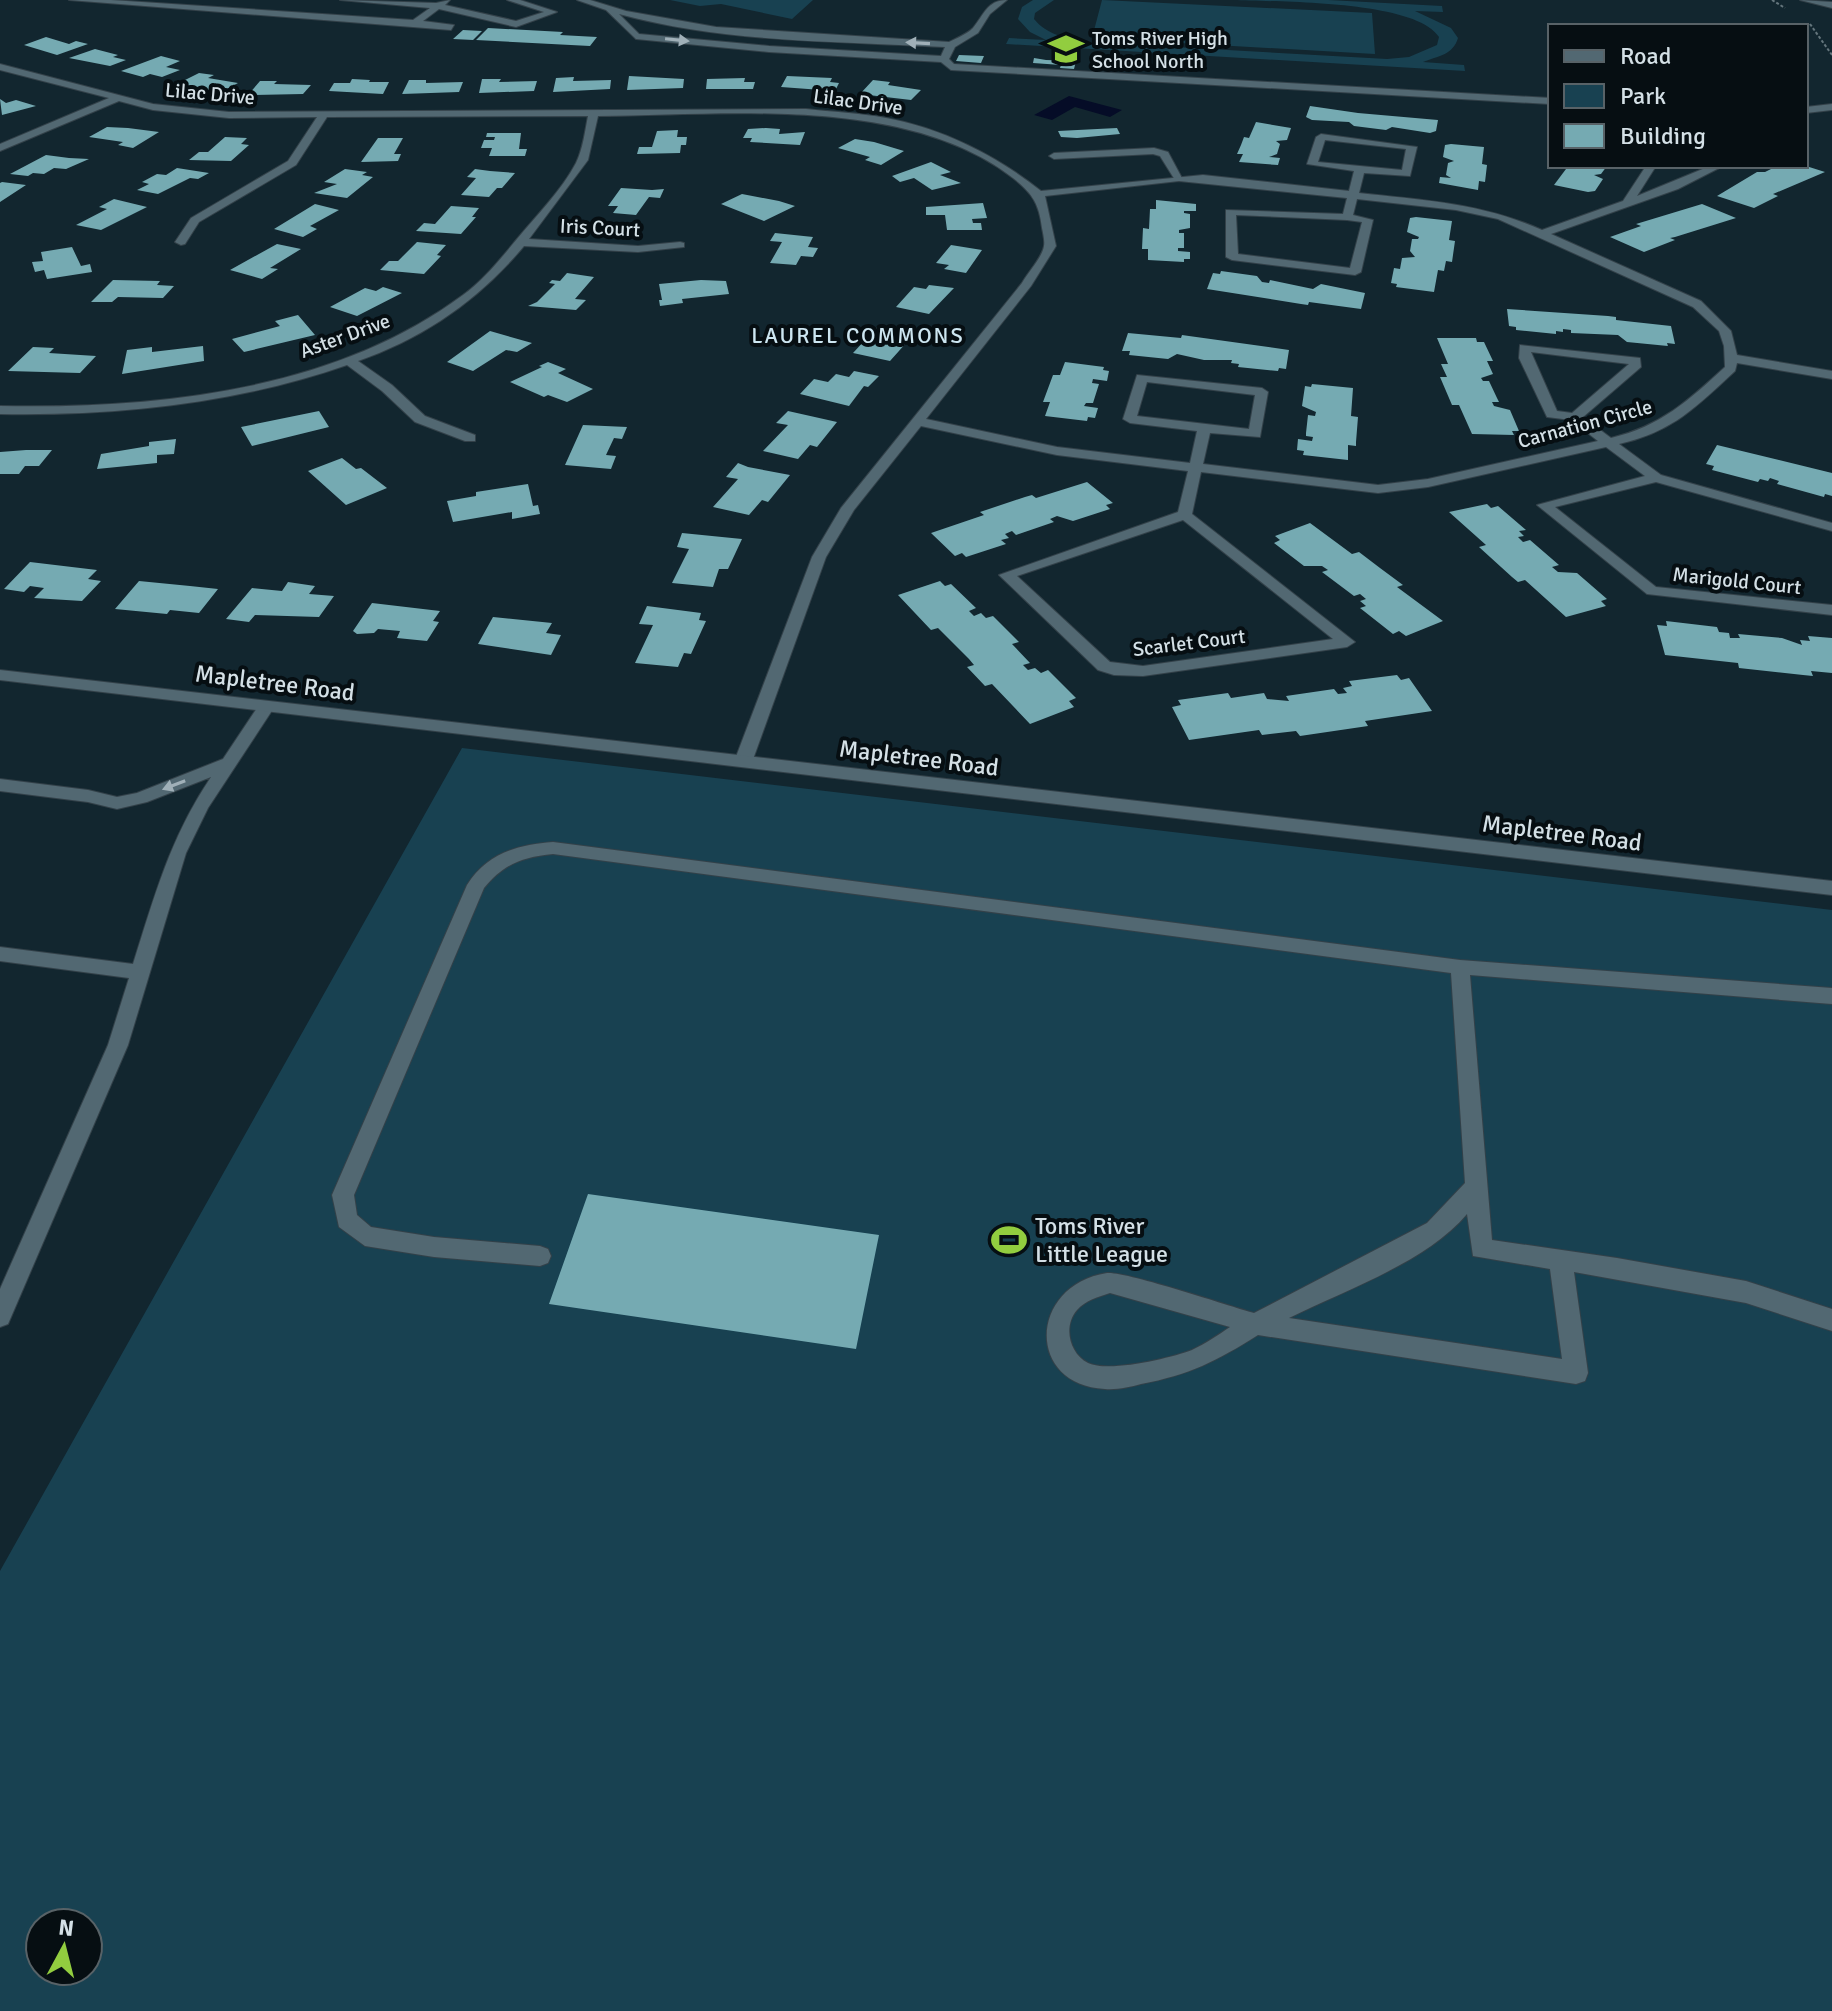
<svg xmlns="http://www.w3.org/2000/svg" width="1832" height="2011" font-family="Signika,sans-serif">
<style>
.green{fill:#184151;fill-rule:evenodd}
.water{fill:#050c27}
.building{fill:#75aab2}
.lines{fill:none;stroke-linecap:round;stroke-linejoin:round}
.service-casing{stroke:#334149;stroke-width:2}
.minor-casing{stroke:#334149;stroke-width:2}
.tertiary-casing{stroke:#334149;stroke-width:2}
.path{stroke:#64757c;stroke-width:2;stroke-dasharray:3 2;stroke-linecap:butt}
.service{fill:#526872;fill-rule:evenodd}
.minor{fill:#526872;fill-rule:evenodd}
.tertiary{fill:#526872;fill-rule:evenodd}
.oneway{fill:#a0b0b8}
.labels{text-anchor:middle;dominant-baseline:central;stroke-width:8;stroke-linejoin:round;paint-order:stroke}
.far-poi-label{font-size:20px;fill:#d4e0e6;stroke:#060e12;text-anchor:start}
.far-street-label{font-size:20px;fill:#d4e0e6;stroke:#060e12}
.far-neighbourhood-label{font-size:22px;letter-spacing:2px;fill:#cde6f1;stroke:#060e12}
.street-label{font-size:24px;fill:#d4e0e6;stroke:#060e12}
.poi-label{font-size:24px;fill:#d4e0e6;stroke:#060e12;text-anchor:start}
</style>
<rect width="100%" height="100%" fill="#12262f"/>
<path class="green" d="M670 0H813L792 19 721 4 700 6Z
M1033 0H1054L1035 13 1034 19C1047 35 1066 38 1085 42L1387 59 1409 57 1437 45 1439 37C1415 0 1277 2 1233 0H1328L1442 6 1443 12 1415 11 1451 28 1458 38C1453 55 1438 56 1423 62L1464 65 1465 71 1006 44 1009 38 1046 40 1030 32 1018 19 1022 7Z
M1102 0 1372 13 1375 54 1092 38Z
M462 748 1832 910V2011H0V1571ZM40 1923H88V1971H40Z"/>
<path class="water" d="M1069 96 1122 110 1110 117 1075 107 1052 120 1034 115Z"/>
<path class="building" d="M488 28 563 32 560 35 597 37 590 46 476 40Z
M463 30 482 31 473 40 453 39Z
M46 37 69 44 76 41 88 44 57 55 24 45Z
M95 49 118 55 113 57 126 60 110 66 69 58Z
M959 55 984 56 981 63 956 61Z
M161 56 180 61 166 67 180 70 162 77 150 74 143 77 121 71Z
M1034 58 1046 60 1076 61 1074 69 1060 68 1061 65 1033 63Z
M199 73 214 75 208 78 238 83 221 92 175 85Z
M629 76 684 79 683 88 627 90Z
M787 76 832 78 830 82 839 83 835 91 781 87Z
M574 77 573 81 611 80 610 89 553 92 556 78Z
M745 78 744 82H755L753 89H706L707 79Z
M352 79 370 80 369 82H389L383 94 329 91 334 83H350Z
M482 79H501L499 82 537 81 534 91 479 93Z
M409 80H426V83L463 82 459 92 402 94Z
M873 80 890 82 888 85 921 90 911 100 860 94Z
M260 81H277L274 84 311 85 303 94 248 95Z
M0 99 6 103 16 100 36 106 2 115Z
M1310 106 1358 113 1438 120 1436 131 1430 133 1392 127 1386 130 1354 126 1349 122 1312 120 1306 117Z
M1256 122 1291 128 1287 140 1276 141 1280 144 1277 154 1269 157 1280 158 1278 165 1239 162 1243 154H1237L1241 145 1244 137 1249 138Z
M107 127 128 128 159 132 133 148 118 145 123 142 89 137Z
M766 128 780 129 779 134 805 132 800 145 750 142 752 138H743L748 129Z
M1117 128 1120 134 1077 138 1061 137 1058 131Z
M678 130 677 137H687L686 145H681L680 153 637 154 639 147H652L657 131Z
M487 133H521L519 149H527L525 156H489L492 148H481L484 140H494L495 137H486Z
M225 137 247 138 241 144 249 145 231 161 189 160 199 152H208Z
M378 138H403L394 154H401L398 161 361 162Z
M855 139 874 142 904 151 881 165 865 160 870 157 838 148Z
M1451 144 1484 147 1482 164 1487 165 1485 182 1479 181 1478 190 1439 183 1440 177 1451 178 1446 175 1448 163 1454 161 1443 157 1445 145Z
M46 155 69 158 89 159 66 169 54 168 44 174 33 173 28 176 10 174Z
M931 162 951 172 940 175 961 183 932 190 914 178 900 182 892 176Z
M1557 166H1607L1601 174 1594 175 1603 179 1595 191 1588 192 1554 185 1566 169Z
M1777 166H1806L1825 172 1773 194 1778 196 1754 208 1717 196 1757 172H1765Z
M177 168 209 173 198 179 190 178 158 194 137 190 149 184 142 182 157 174 166 175Z
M345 169 367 172 362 175 373 177 347 198 314 193 337 184 324 182Z
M475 169 490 171 515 173 502 188H497L489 197 461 195 476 178 467 177Z
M0 183 2 182 26 185 0 202Z
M621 188 652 190 664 189 660 198 649 197 636 215 613 213 618 206H608Z
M742 194 779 201 795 206 764 221 721 204Z
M114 199 147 207 101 230 76 225 107 209 99 207Z
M1156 200 1196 204V211H1184V213L1190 214V228L1179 230V233H1184V248H1178V251L1190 252V259H1184V262L1148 260V249H1142L1143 228 1149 229 1150 209H1156Z
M983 203 987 218 972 219 973 223H981L982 230H947L945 215H926V207Z
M315 204 339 210 310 226 317 229 303 237 274 229Z
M1702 204 1736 218 1675 237 1670 238 1675 240 1644 252 1610 237 1641 226 1636 224Z
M451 206 479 208 472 217H476L461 234 416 231 424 223 435 224Z
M1416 217 1452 221 1449 240 1455 241 1452 262 1446 261 1444 271 1438 270 1434 292 1396 287 1397 284 1391 283 1394 268 1400 269 1402 258 1415 257 1410 251 1412 239H1418L1419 237 1407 232 1410 218Z
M775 233 813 237 808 247 818 248 813 257 801 256 796 265 770 263 782 242 770 241Z
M417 242 446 245 437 255 441 256 424 274 380 270 389 261H398Z
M277 244 301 249 270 268 278 269 262 279 230 270Z
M951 245 982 250 966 273 944 269 949 265 936 263Z
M72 247 81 266 90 264 92 272 47 279 44 270 35 272 32 262 43 261 41 252Z
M1221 271 1257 276 1262 282 1269 283 1270 280 1313 289 1321 284 1365 293 1361 309 1309 302 1308 305 1301 304 1207 289 1213 273 1220 274Z
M567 273 594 277 575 299 586 300 576 310 528 306 537 302 555 284 549 283 552 280 560 281Z
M113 280 160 281 157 285 174 286 163 298 118 297 112 302H91Z
M701 280 726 281 729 294 682 299 683 303 660 306 659 300H662L659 284Z
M929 285 954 288 929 314 896 307 914 287 926 289Z
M383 287 402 293 357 316 330 307 365 288 376 291Z
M1507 309 1608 316 1616 317V320L1671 326 1675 344 1667 343 1668 346 1627 342 1618 335 1571 333V330L1563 329V332L1556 331V334L1516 330V327L1509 326Z
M298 315 315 335 244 352 232 339 280 326 275 321Z
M879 325 904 330 895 339 907 342 890 361 853 353Z
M490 331 532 343 517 352 506 350 473 371 447 362Z
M1128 333 1181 338 1182 335 1189 336 1289 350 1286 369 1279 368 1278 371 1238 367 1239 364 1231 363 1232 360H1204L1177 354 1168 359 1129 355 1130 351H1122Z
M1437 338H1476L1477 342H1484L1493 361H1487L1493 374 1481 378 1483 381H1489L1497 398 1499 402H1492L1494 406 1510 410 1519 431H1512L1514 435 1472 434 1459 405H1452L1440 377H1447L1441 364H1448Z
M203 346 204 361 122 374 127 350 152 347V352Z
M33 347 54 348 49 353 96 356 80 373 8 371Z
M548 362 566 369 558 373 593 389 567 402 548 395 544 397 510 382 542 367 539 366Z
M1065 362 1104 367 1103 370 1109 371 1107 381 1093 379 1092 383 1099 384 1093 403H1086L1084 406 1098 408 1095 418 1088 417 1087 421 1045 416 1050 402H1043L1053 375H1060Z
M854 371 879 376 868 387 864 386 849 406 800 394 814 379 828 382 836 374 849 377Z
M1312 384 1353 388 1351 416 1358 417 1356 442V446L1348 445V460L1303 455 1304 451 1297 450 1298 439 1312 441 1313 437 1306 436V433L1308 415 1315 416 1316 412 1302 406 1305 386 1311 387Z
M319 411 329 427 252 446 241 427Z
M788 411 837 422 817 447 810 445 798 459 763 451 788 425 776 423Z
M583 425 627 427 622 439 614 438 606 455 616 456 611 469 565 465Z
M176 439 174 454 157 455V463L97 469 101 454 149 446V442Z
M1717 445 1832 473V496L1825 494 1824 497 1777 484 1779 481 1770 478 1768 481 1760 479 1758 482 1712 470 1714 466 1706 464Z
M26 450H52L39 466H25L19 474H0V452Z
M342 458 356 469 361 468 387 488 346 505 308 471Z
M738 463 748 467 790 475 768 502 762 500 749 515 713 507 738 479 726 477Z
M1087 482 1113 503 1106 505 1110 509 1073 521 1057 516 1050 519 1054 522 1016 535 1012 531 1005 534 1009 538 1001 540 1006 544 966 557 962 553 955 556 931 533 984 515 980 512 1025 497 1032 495 1036 498Z
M528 484 533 506 538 505 540 514 512 519V512L453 522 447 501 476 496V492Z
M1487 504 1491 508 1498 506 1526 530 1519 531 1524 536 1518 537 1523 542 1530 540 1559 565 1552 567 1558 572 1577 573 1607 599 1601 601 1606 606 1566 617 1525 580 1518 582 1512 577 1479 547 1486 545 1449 512Z
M1310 523 1352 554 1359 552 1380 568 1403 585 1397 587 1443 621 1406 636 1399 631 1393 634 1360 608 1366 606 1360 601 1366 599 1360 594 1354 596 1322 572 1328 570 1322 566H1304L1274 543 1280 540 1275 536Z
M682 533 742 539 728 569H719L713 587 672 583 689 549 677 547Z
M30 562 97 570 88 579 101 581 82 601 34 598 44 588 30 586 24 592 4 589Z
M139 581 190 586 218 589 199 613 170 610 167 614 115 609Z
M940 581 945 586 951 584 976 608 969 611 974 616 981 613 986 618 993 616 1019 642 1012 644 1030 663 1023 665 1028 670 1035 668 1041 673 1048 670 1076 698 1069 701 1074 707 1030 724 992 684 985 686 967 667 974 665 969 659 938 628 931 630 898 595Z
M288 582 315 586 309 594 334 596 319 617 255 615 249 622 226 619 252 588 282 591Z
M372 603 440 611 433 621 439 622 427 641 397 638 400 631 378 629 374 633 357 634 353 631Z
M647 606 701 613 699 620 706 621 691 654 684 653 678 667 635 663 653 625 639 624Z
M493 617 552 623 546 633 561 635 551 655 478 644Z
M1666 621 1717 627 1719 632 1729 633 1730 638H1740L1738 634 1782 638 1802 645 1800 640 1810 641 1808 636 1832 638V673L1811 671 1813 676 1803 675 1739 668 1738 663 1665 655 1657 625 1667 626Z
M1397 675 1401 680 1409 678 1432 711 1365 721 1368 726 1300 736 1296 731 1262 735 1259 730 1189 740 1172 707 1181 705 1178 700 1228 693 1231 698 1264 693 1267 699 1289 701 1286 696 1334 689 1338 694 1347 693 1343 688 1352 686 1349 681Z
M588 1194 879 1235 856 1349 549 1304Z"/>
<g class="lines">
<g class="service-casing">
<path id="service" d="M69 0H111L413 20 430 8 340 0 436 3 450 0 445 5 516 21 544 12 507 0H520L557 12 516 27 439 9 423 21 454 25 451 30Z
M577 0H590L626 11 716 27 949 42C957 38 967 34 973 28 984 15 987 0 1007 0L990 14 978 33 955 47 949 59 954 64 1550 98V104L951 70 941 62 769 52 636 39 606 10ZM619 14C725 43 837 41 945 47L941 56 769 46 639 34Z
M1800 0 1832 2V8Z
M1832 104V110L1806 113V107Z
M1154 148 1168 152 1183 180H1175L1160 156 1153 154 1054 159 1049 156 1054 153Z
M267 701 275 706 208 808 186 853 128 1045 8 1324 0 1327V1289L108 1045 129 978 0 961V947L133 964C155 895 170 838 211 777L147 802 117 809 88 802 0 791V779L88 790 117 797 137 793 223 759 261 702Z
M553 842 1460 960 1832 988V1004L1470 975 1492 1240 1617 1258 1746 1281 1832 1309V1331L1746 1303 1574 1272 1588 1373 1585 1381 1576 1384 1258 1335C1217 1361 1189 1375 1141 1384 1130 1387 1117 1390 1105 1389 1025 1385 1029 1285 1107 1273 1125 1271 1229 1306 1254 1313L1427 1223 1465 1183 1451 973 553 854C522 857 504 864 484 888L354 1195 357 1215 371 1227 434 1237 540 1246 548 1249 551 1256 548 1263 540 1266 434 1257 365 1246 339 1227 332 1195 467 885C487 853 517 845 553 842ZM1467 1214 1473 1256 1550 1269 1562 1359 1289 1318C1345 1290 1427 1262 1467 1214ZM1110 1293 1230 1327C1218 1335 1205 1344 1192 1350 1171 1358 1109 1373 1088 1363 1069 1353 1063 1326 1077 1310 1086 1300 1098 1297 1110 1293Z"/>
</g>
<g class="minor-casing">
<path id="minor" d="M0 64 153 104 229 112 806 109C832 112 860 113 886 118 942 128 997 156 1041 191L1203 175 1349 191 1354 171 1307 164 1316 137 1321 134 1417 147 1410 176 1364 173 1359 193C1424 200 1481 203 1542 230L1623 201 1646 166H1656L1637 196 1710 166H1723L1678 189 1551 234 1701 301 1731 331 1737 355 1832 371V379L1737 363 1735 371C1697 406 1673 432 1619 444L1661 475 1832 523V531L1656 482 1555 507 1656 587 1832 605V615L1647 594 1537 505 1645 476 1606 447 1428 487 1378 493 1201 472 1192 514 1355 642 1347 647 1143 676 1114 675 1098 670 999 575 1178 512 1188 471 1057 455 921 426 854 510 826 557 752 762 749 766H737L734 762 812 557 841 508 1022 283C1028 272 1042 258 1044 246 1045 241 1043 233 1042 228 1039 203 1032 193 1013 178 906 95 725 115 598 116L588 160 529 239 638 246 680 242 684 243V247L638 252 524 246C480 299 424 338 358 361L392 385 425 416 475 435V441H465L415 422 382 391 347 365C235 404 118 416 0 414V406C157 409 334 391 463 295 484 280 502 257 517 239 536 216 562 190 576 163 583 149 585 131 588 116L327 117 296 165 199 222 185 244 181 245 175 242 191 218 288 161 317 117 229 118 153 110 119 101 0 151V144L109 98 0 70ZM1325 140 1406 149 1402 170 1318 162ZM1179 181 1347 198 1343 214 1226 210V257L1232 260 1355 275 1361 272 1373 220 1353 215 1357 199 1456 210 1498 219 1693 307 1719 331 1724 346 1725 367C1688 401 1661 426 1611 438L1583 417 1641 367 1640 358 1520 345 1519 358 1547 417 1571 420 1598 441 1428 479 1378 485 1203 464 1210 433 1260 437 1268 392 1262 388 1137 375 1123 419 1130 423 1197 431 1190 463 1057 447 926 419 1031 286 1056 246 1045 196ZM1236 215 1347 220 1362 222 1350 268 1238 254ZM1531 352 1629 364 1572 413 1557 411ZM1147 382 1255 395 1249 429 1137 416ZM1183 520 1333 639 1143 666 1110 662 1017 576Z"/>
</g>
<g class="tertiary-casing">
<path id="tertiary" d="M0 670 1832 881V895L0 680Z"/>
</g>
<path class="path" d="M1772 0 1785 8
M1810 24 1832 55"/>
<use href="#service" class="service"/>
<use href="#minor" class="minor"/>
<use href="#tertiary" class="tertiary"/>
</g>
<defs><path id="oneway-solid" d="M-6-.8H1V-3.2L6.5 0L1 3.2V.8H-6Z" transform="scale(2)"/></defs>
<g class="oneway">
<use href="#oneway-solid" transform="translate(677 40) rotate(6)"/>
<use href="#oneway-solid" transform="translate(918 43) rotate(-177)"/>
<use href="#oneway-solid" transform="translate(174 785) rotate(159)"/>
</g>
<defs>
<g id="school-bare" transform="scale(2.76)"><path d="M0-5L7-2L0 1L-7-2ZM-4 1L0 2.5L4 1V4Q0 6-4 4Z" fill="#92cd3f" stroke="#060e12" stroke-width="2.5" paint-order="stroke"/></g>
<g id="stadium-bare" transform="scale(2.76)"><path d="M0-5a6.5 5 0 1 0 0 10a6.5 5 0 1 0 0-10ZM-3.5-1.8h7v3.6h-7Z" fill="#92cd3f" stroke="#060e12" stroke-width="2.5" paint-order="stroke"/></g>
</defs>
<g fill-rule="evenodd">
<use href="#school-bare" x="1066" y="49"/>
<use href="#stadium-bare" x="1009" y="1240"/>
</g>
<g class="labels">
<g class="far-poi-label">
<text x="1092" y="38">Toms River High<tspan x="1092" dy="23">School North</tspan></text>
</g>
<g class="far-street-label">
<text transform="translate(210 94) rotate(5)">Lilac Drive</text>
<text transform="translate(858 102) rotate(8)">Lilac Drive</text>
<text transform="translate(600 228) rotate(3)">Iris Court</text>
<text transform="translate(345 336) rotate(-20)">Aster Drive</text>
<text transform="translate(1585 424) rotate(-15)">Carnation Circle</text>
<text transform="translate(1737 581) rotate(6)">Marigold Court</text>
<text transform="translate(1189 643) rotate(-7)">Scarlet Court</text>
</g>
<g class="far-neighbourhood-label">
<text x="858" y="335">LAUREL COMMONS</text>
</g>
<g class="street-label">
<text transform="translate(275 683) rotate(7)">Mapletree Road</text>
<text transform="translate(919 758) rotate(7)">Mapletree Road</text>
<text transform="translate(1562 833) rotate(7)">Mapletree Road</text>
</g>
<g class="poi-label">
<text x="1035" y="1226">Toms River<tspan x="1035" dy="28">Little League</tspan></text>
</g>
</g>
<rect x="1548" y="24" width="260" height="144" fill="#060e12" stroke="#586267" stroke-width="2"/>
<rect x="1564" y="50" width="40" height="12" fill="#526872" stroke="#586267" stroke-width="2"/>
<text x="1620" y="64" font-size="24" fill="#d4e0e6">Road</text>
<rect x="1564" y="84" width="40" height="24" fill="#184151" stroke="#586267" stroke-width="2"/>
<text x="1620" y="104" font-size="24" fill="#d4e0e6">Park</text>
<rect x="1564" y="124" width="40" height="24" fill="#75aab2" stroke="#586267" stroke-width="2"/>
<text x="1620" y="144" font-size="24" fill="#d4e0e6">Building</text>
<g transform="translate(64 1947) rotate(7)"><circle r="38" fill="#060e12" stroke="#586267" stroke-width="2"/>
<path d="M0-6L14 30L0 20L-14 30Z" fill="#92cd3f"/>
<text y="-12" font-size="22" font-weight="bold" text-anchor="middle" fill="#d4e0e6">N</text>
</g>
</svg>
